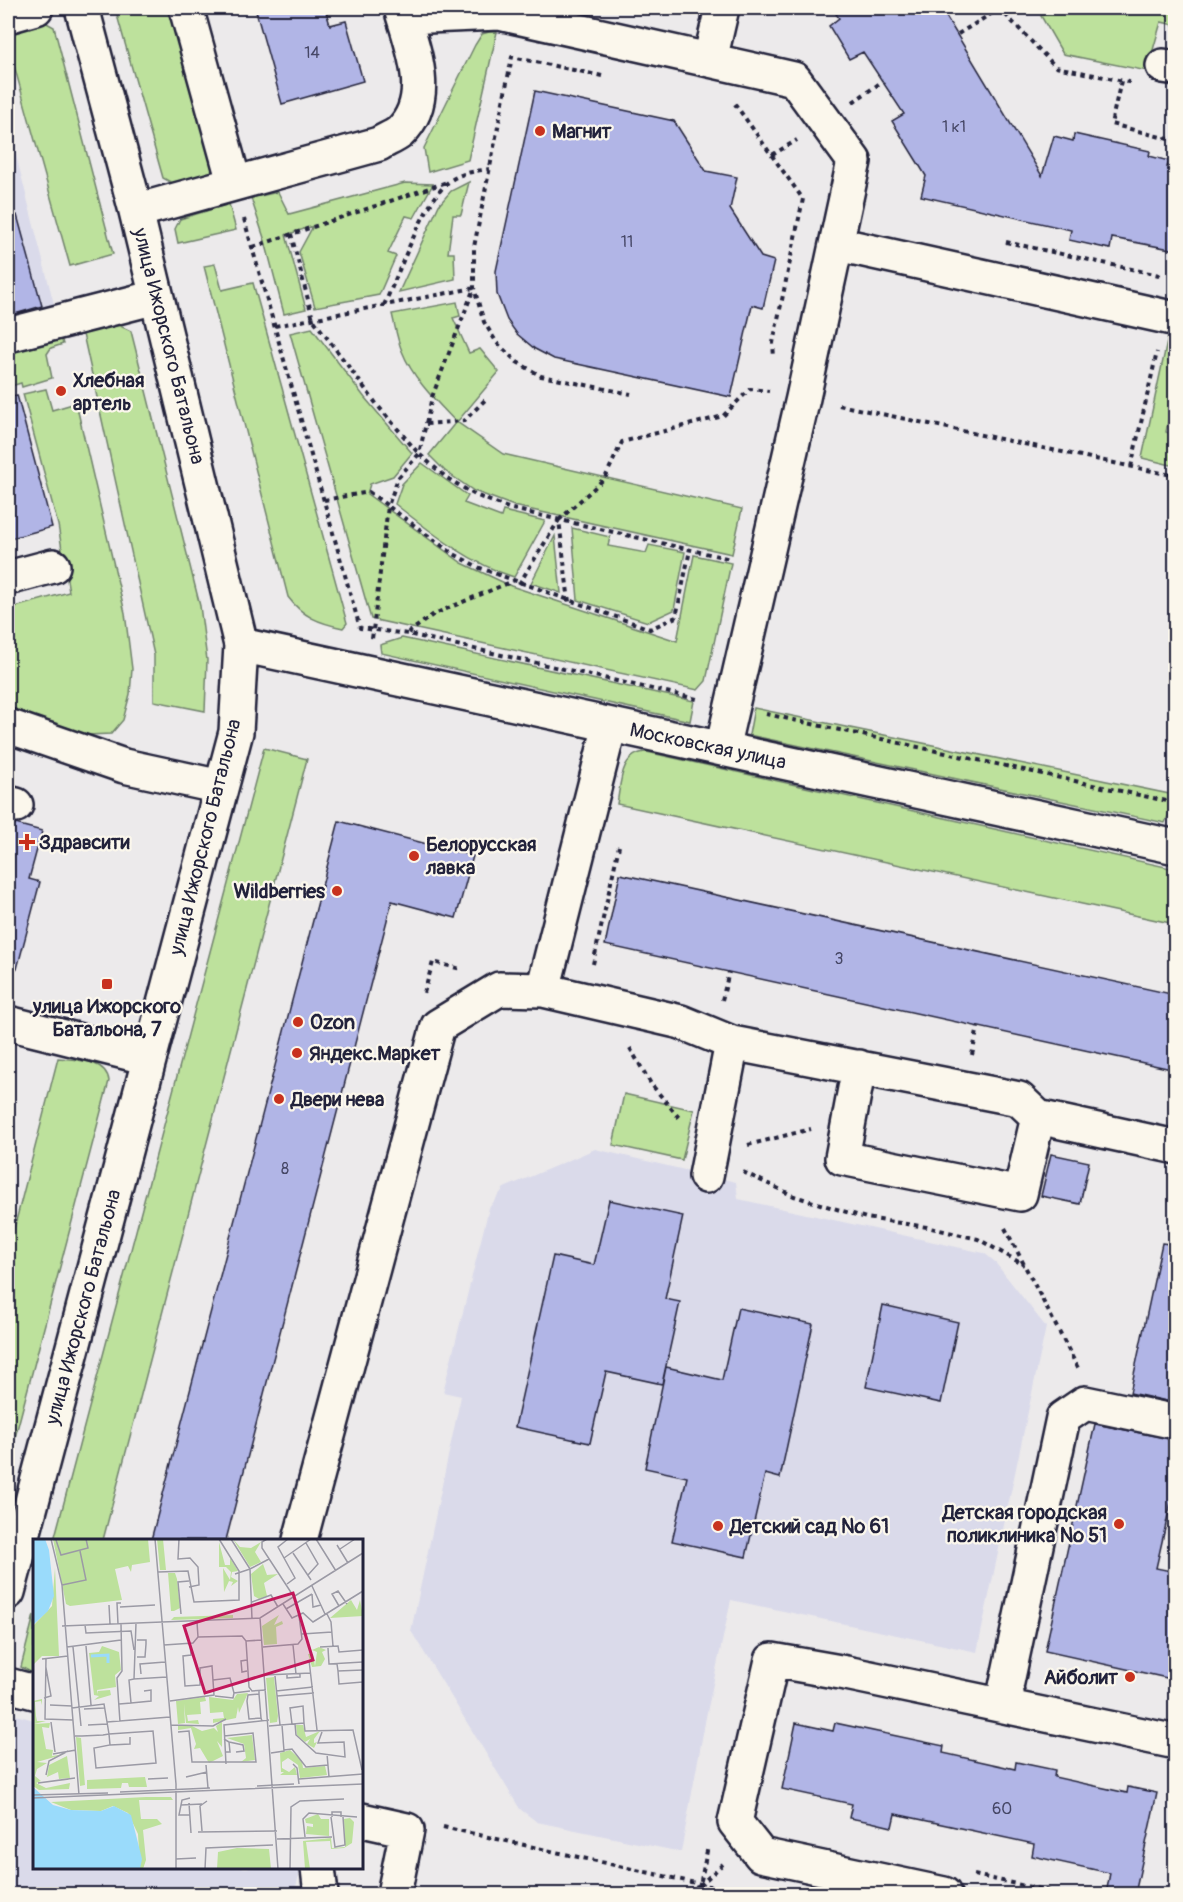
<svg xmlns="http://www.w3.org/2000/svg" width="1183" height="1902" font-family="Pangolin,sans-serif">
<style>
.built{fill:#dadaea}
.green{fill:#bde19c;stroke:#70826c;stroke-width:1.5}
.building{fill:#b1b5e6;stroke:#22223b;stroke-width:1.5}
.lines{fill:none;stroke-linecap:round;stroke-linejoin:round}
.minor-casing{stroke:#22223b;stroke-width:38}
.path{stroke:#22223b;stroke-width:4;stroke-dasharray:4.5 4.5;stroke-linecap:butt}
.minor{stroke:#fbf7ec;stroke-width:33}
.poi-dot{fill:#c8321e;stroke:#fbf7ec;stroke-width:2}
.labels{text-anchor:middle;dominant-baseline:central;stroke-width:4.5;stroke-linejoin:round;paint-order:stroke}
.number-label{font-size:16px;fill:#464766}
.poi-label{font-size:20px;font-weight:bold;fill:#22223b;stroke:#fbf7ec;text-anchor:start}
.street-label{font-size:20px;fill:#22223b;stroke:#fbf7ec}
.inset-river{fill:none;stroke:#9adbfb;stroke-width:3}
.inset-road{fill:none;stroke:#9b9aa5;stroke-width:1.5}
.view{fill:#c2185b;fill-opacity:0.15;stroke:#c2185b;stroke-width:3}
.inset-edge{fill:none;stroke:#22223b;stroke-width:3}
</style>
<rect width="100%" height="100%" fill="#eceaeb"/>
<filter id="ink" filterUnits="userSpaceOnUse"><feTurbulence type="fractalNoise" baseFrequency=".0167" numOctaves="2"/><feDisplacementMap in="SourceGraphic" scale="12" xChannelSelector="R" yChannelSelector="G"/><feConvolveMatrix kernelMatrix="1 2 1 2 8 2 1 2 1" color-interpolation-filters="sRGB"/></filter>
<g filter="url(#ink)">
<path class="built" d="M8 124 57 316 8 330Z
M595 1149 736 1182 738 1199 984 1253 994 1261 1046 1327 977 1652 731 1600 706 1717 681 1852 537 1822 520 1809 411 1631 461 1396 443 1392 489 1208 504 1188Z
M12 1714 34 1720V1868H301L294 1894H8V1731Z"/>
<path class="green" d="M115 8H174L221 170 174 184 163 178Z
M1054 8H1175V25L1161 22 1147 71 1063 54 1041 16Z
M43 21 54 27 113 254 70 266 8 44V30Z
M489 32H497L468 160 428 172 424 148 475 45 482 34Z
M469 182 461 215H453L448 253H454L455 279 399 292 439 205 451 191Z
M405 183 433 184 414 218 406 216 388 253 396 256 379 295 315 307 299 252 313 226 286 235 306 309 284 314 265 241 251 198 278 192 289 214Z
M229 204 236 230 178 243 175 229 180 219Z
M215 264 222 290 253 283 347 623 343 628C319 623 303 617 288 597L204 266Z
M457 302 460 316 453 318 469 353 480 349 499 372 457 422 503 454 742 509 732 554 514 506 474 491 445 471 429 455 456 422C436 401 413 379 402 351 397 339 395 326 392 314Z
M118 325 131 331 200 606 207 660 205 711 154 701V655L83 334Z
M312 328 365 398 412 453 393 476 370 484 367 494 462 563 511 586 677 641 694 555 731 563 706 681 698 690 371 619 290 333Z
M1168 337 1175 339V388L1166 432 1175 435V466L1142 458Z
M61 338 63 344 51 348 47 354 52 378 22 387 21 383 8 387V353Z
M46 389 52 410 76 403 125 613 132 669 130 694 123 720 111 734 87 735 8 714V609L69 592 58 525 23 394Z
M422 463 468 496 464 503 501 517 503 511 545 521 514 577C469 563 432 533 395 504L402 484Z
M572 528 610 537 608 546 646 553 649 545 685 552 674 610 648 622 578 600Z
M555 536 561 593 531 583Z
M402 638 694 701 690 721 381 653 380 645Z
M754 708 1174 795 1175 800 1165 823 749 735Z
M264 748 307 759 103 1540H54Z
M647 752 1175 869V924L617 804C621 783 620 753 647 752Z
M58 1058C76 1060 106 1059 109 1081L8 1464V1252Z
M624 1094 694 1110 682 1160 613 1145Z
M34 1615V1674L21 1667Z"/>
<path class="building" d="M255 8H325L330 25 346 21 363 81 282 104Z
M832 8H941L1042 176 1054 136 1073 141 1074 134 1150 151 1149 156 1169 161 1167 167 1176 168V250L1112 238 1110 249 1069 240 1071 230 921 196 926 176 892 121 904 114 863 52 849 59 829 26 839 18Z
M535 91 674 121 706 171 737 177 730 209 761 257 774 261 763 308 752 305 731 397 554 359 535 349 517 334 507 320 497 294 496 271Z
M17 215 42 306 8 316V216Z
M17 395 52 527 8 539V397Z
M339 821 473 856 456 918 392 901 226 1540H151Z
M8 822 42 831 29 879 40 882 17 969 8 968Z
M620 874 1176 995V1070L605 945Z
M1051 1154 1089 1162 1080 1204 1041 1196Z
M609 1200 683 1216 665 1299 680 1302 662 1384 606 1372 590 1443 515 1427 553 1256 594 1265Z
M1162 1243 1176 1245V1403L1130 1393Z
M883 1305 958 1322 941 1403 866 1387Z
M738 1308 813 1324 780 1478 765 1474 746 1557 672 1541 687 1477 645 1468 666 1367 722 1380Z
M1095 1424 1176 1440V1480L1156 1568 1176 1572V1680L1045 1651Z
M796 1723 833 1731 835 1723 944 1746 943 1753 1015 1769 1016 1762 1055 1770 1054 1777 1127 1793 1128 1787 1157 1793 1135 1894H1106L1110 1873 1032 1856 1034 1844 895 1814 892 1827 871 1822 849 1818 852 1804 782 1789Z"/>
<g class="lines">
<g class="minor-casing">
<path id="minor" d="M186 8 234 182
M8 16 36 8
M404 17 499 13 794 79 854 161 803 398 722 749
M710 60 722 8
M1163 66 1176 68
M136 211 379 144C385 140 394 137 400 132 435 98 412 47 401 8
M837 244 1176 319
M8 335 156 297
M8 578 53 566
M241 645 1176 847
M8 726 124 766 221 787
M8 803 16 805
M543 990 681 1022 732 1043 1019 1099 1038 1117 1176 1147
M8 1023 149 1058
M859 1067 842 1158 1020 1194 1038 1117
M706 1176 732 1043
M300 1540 438 1026 499 989 543 990 610 725
M8 1592 236 732 241 645 136 211 82 8
M8 1685 34 1692
M1009 1707 1006 1687 1063 1418 1085 1403 1176 1422
M362 1820 407 1830 394 1894
M318 1868 321 1894
M944 1894 761 1855 735 1822 772 1660 846 1673 1176 1742"/>
</g>
<path class="path" d="M999 8 1056 67 1133 83
M958 34 999 9 1006 8
M602 76 512 57 474 247V288L484 322 497 343 517 362 541 376 631 394
M1121 81 1111 124 1176 141
M853 102 883 81
M735 104 803 199 773 343 774 357
M772 155 797 140
M244 219 360 628 408 634 697 699
M291 234 313 319 378 406 419 454 447 478 475 495 508 508 731 559
M1006 242 1159 275 1161 278
M253 247 447 182
M384 305C400 271 421 209 446 184 458 173 475 171 490 169
M275 326 474 288 432 397 419 454 398 478 388 506 452 553 480 568 650 629 676 617 690 550
M839 405 1176 476
M426 424 464 421 486 399
M1131 467 1157 352
M324 500 369 492 388 506 372 639
M559 520 605 478 622 442 723 416 750 389 769 391
M519 584 559 520 569 602
M408 633 434 614 513 581
M766 714 1176 803
M593 964 619 846
M424 993 433 962 461 969
M722 1000 729 972
M630 1048 651 1084 681 1120
M972 1055 978 1027
M748 1145 811 1129
M743 1172 794 1196 866 1218 927 1227 978 1239 1024 1265
M1005 1228 1079 1370
M1176 1536 1170 1561 1176 1562
M443 1827 745 1894
M974 1875 1063 1894
M679 1894 700 1885 708 1846
M697 1894 700 1885 723 1864"/>
<use href="#minor" class="minor"/>
</g>
</g>
<g class="poi-dot">
<circle cx="540" cy="131" r="6"/>
<circle cx="61" cy="391" r="6"/>
<path d="M24 833h6v6h6v6h-6v6h-6v-6h-6v-6h6z"/>
<circle cx="414" cy="856" r="6"/>
<circle cx="337" cy="891" r="6"/>
<rect x="101" y="978" width="12" height="12" rx="3"/>
<circle cx="298" cy="1022" r="6"/>
<circle cx="297" cy="1053" r="6"/>
<circle cx="279" cy="1099" r="6"/>
<circle cx="1119" cy="1524" r="6"/>
<circle cx="718" cy="1526" r="6"/>
<circle cx="1130" cy="1677" r="6"/>
</g>
<g class="labels">
<g class="number-label">
<text x="312" y="53">14</text>
<text x="954" y="127">1 к1</text>
<text x="627" y="242">11</text>
<text x="839" y="959">3</text>
<text x="285" y="1169">8</text>
<text x="1002" y="1809">60</text>
</g>
<g class="poi-label">
<text x="552" y="131">Магнит</text>
<text x="73" y="380">Хлебная<tspan x="73" dy="23">артель</tspan></text>
<text x="39" y="842">Здравсити</text>
<text x="426" y="844">Белорусская<tspan x="426" dy="23">лавка</tspan></text>
<text x="325" y="891" text-anchor="end">Wildberries</text>
<text x="107" y="1006" text-anchor="middle">улица Ижорского<tspan x="107" dy="23">Батальона, 7</tspan></text>
<text x="310" y="1022">Ozon</text>
<text x="309" y="1053">Яндекс.Маркет</text>
<text x="291" y="1099">Двери нева</text>
<text x="1107" y="1512" text-anchor="end">Детская городская<tspan x="1107" dy="23">поликлиника № 51</tspan></text>
<text x="730" y="1526">Детский сад № 61</text>
<text x="1118" y="1677" text-anchor="end">Айболит</text>
</g>
<g class="street-label">
<text transform="translate(169 346) rotate(76)">улица Ижорского Батальона</text>
<text transform="translate(708 746) rotate(12)">Московская улица</text>
<text transform="translate(205 837) rotate(-76)">улица Ижорского Батальона</text>
<text transform="translate(83 1307) rotate(-75)">улица Ижорского Батальона</text>
</g>
</g>
<g transform="translate(33 1539)">
<rect width="330" height="330" fill="#eceaeb"/>
<path d="M20 0H115L117 23 99 26 98 33 95 27 82 30 89 61 37 67 33 65ZM124 0H130L133 31H127ZM200 0 207 8 218 9 228 3 222 13 228 23 217 28ZM186 3 192 26H197V19L205 32 199 33 198 38 205 42 198 47 200 43 196 42 191 53 190 29 197 41 198 33 193 28H186ZM230 25 234 36 245 35 231 44 234 57 226 60 221 57 218 35ZM22 29 26 117H9L0 126V87L19 67ZM135 34H142L144 40 147 69 141 72H138ZM318 61 324 71 327 61 330 77 297 79ZM200 76V79L138 81 141 78ZM246 76 241 86 249 82 250 85 243 88 244 105 231 106 229 87ZM69 107 86 113 88 131 82 136 83 148 64 151 65 155V152L77 151 78 156 61 161 66 157 61 156 56 114 66 113ZM286 108 293 111 289 113 292 120 288 127 279 128 275 115H280L282 127 284 113 279 111ZM241 138 245 177 244 183 237 184 233 139ZM215 154 206 174 205 168 203 179 180 184V180L191 179 190 173 177 174 176 158 200 161 204 155ZM172 158 173 162 167 163 168 175 154 176 155 182 165 181 166 185 153 184 151 165 152 184 145 185 143 162ZM9 160V166L8 162 2 163 3 177 4 182H13L1 185 17 184 16 189 9 188 13 210 20 211 19 217 32 215 4 223 14 224 4 230 2 237 8 242 3 244 13 249 37 244 36 250 6 251 0 247V162ZM189 183V208L184 202 190 217 176 224 167 209 161 210 163 205 158 189 145 191V187L157 186 169 192 181 189 185 193 183 187ZM263 186H270L273 198 287 192 281 200V204L284 203 281 209 274 205 277 200 272 203 264 196ZM219 196 222 221 208 223 213 219 211 205 194 199ZM43 198 48 199 52 246 47 247ZM257 211 269 222 270 229 292 227 294 236 267 239 265 226 255 219 249 223V229L256 233 262 228 264 236H247L251 233H248L247 214ZM34 217 37 239 26 240 25 233 14 238 16 226ZM112 238 114 248H96L95 244H89L88 249 54 250V241ZM113 258H138L140 261H106L108 280H124L129 285 110 291 113 321 110 330H107L105 295 95 274 80 267 68 272 38 271 18 263ZM285 275 288 280H296V297L273 295 274 287 280 288V285L273 284 272 280ZM317 279 321 283 319 304 311 309 298 310 297 302 273 303 277 330H272L270 302 298 299 299 309 312 308 311 280ZM204 309 236 310 238 330H184L185 313Z" fill="#bde19c"/>
<path d="M0 0H12L16 11 21 57 15 72 0 86ZM0 248 20 266 38 271 68 272 81 267 98 276 109 320 107 330H0Z" fill="#9adbfb"/>
<path class="inset-river" d="M58 117 75 116V124"/>
<path class="inset-road" d="M18 0 29 46 46 256M122 0 143 245V330M146 0 145 20 157 19 165 28 166 46 156 48M198 0 217 30 236 20M234 0 229 3V9L261 58M283 0 303 32M23 1 28 16 55 9 53 0M273 4 285 25 275 36M304 6 315 24M307 10 322 0M260 14 278 41M251 19 278 0M125 33 155 32 161 63 206 61V32L186 0M202 35 217 30 219 80M254 45 262 39 245 8 255 0M29 46 53 41 47 12M279 47 292 75M279 55 280 68 288 66M219 63 238 56 245 68M250 65 259 79 270 74 280 83 330 52M76 66 77 85M306 67 299 55 305 52 314 65M87 68 122 66M253 70 279 55M148 75 145 43 156 42M294 75 298 83 300 107M227 79 245 330M103 84 101 140 134 138M85 85 84 64H88M52 86 53 94 98 92 101 111M29 87 227 79 330 14M269 95 299 93M165 98 209 97 213 102 229 101M104 101H113V105L112 118H104M213 102 216 148 219 152 233 151M131 106 160 104 165 98 164 83M260 106 263 135M53 107 58 166M34 108 88 101M40 108 48 187M230 108 265 105 269 100 266 77M287 108 305 107 306 113 330 111M295 109 296 125 330 123M13 119 12 180 40 181M9 120 35 117M214 121 208 122 209 133 214 132M276 121 284 191M304 125 305 132 330 131M305 132 306 145 330 143M108 135 107 125 132 123M232 136 278 134M254 136V139L267 138V135M242 137 247 186M180 141 197 139 201 154M226 152V155L215 156 214 162 216 180 228 179 229 182M243 152 280 148M226 155 228 179M182 157 200 159 201 154 217 152M244 157 281 154M11 159 18 157 13 129M137 162 181 156 179 127 167 129V146L152 147 150 117 158 116 157 105M98 164 118 162V151L111 152M86 165 98 164 96 141 101 140M17 166 39 167M39 169 71 165 76 195 77 206 61 209 63 229 123 224 120 192 76 195 70 196 49 197H42M51 170 71 169M18 183 22 213M74 183 137 178M87 183 84 139 89 132 88 85M259 185 257 169 270 167 271 184M262 185 263 196 283 214 312 218 311 203 285 204 289 193M55 186 74 185M138 186 180 187 193 180M236 187 271 184 272 192 320 191 329 231M145 193 156 192 159 223H223L220 194 191 197M191 200 196 203 197 213H192M196 203 210 206 211 212 203 213M77 206 97 205V198M251 211 259 210 273 228 295 226M238 214 251 212 249 186M20 215 43 211M294 215 296 238M193 225 191 186 236 181M260 225 264 229 266 245M173 226 175 249M13 236 16 222 35 212M153 238 174 233M36 240 5 244 42 239M115 240 135 239M266 240 330 235M224 247 261 245M87 253 177 249M0 256 75 254M0 259 330 245M156 264 158 294M148 266 169 265M157 276H146L149 261 157 259M298 278 302 308 312 306 310 278M299 278V273H308V278M169 292 167 267 174 262M165 293 244 292M272 298 270 280 276 274 324 278M244 300 299 298M143 320 163 319M172 330 173 309 240 306M257 330 258 268 267 262 311 260"/>
<path class="view" d="M260 54 280 121 172 154 151 87Z"/>
<rect width="330" height="330" class="inset-edge"/>
</g>
<rect width="1183" height="1902" fill="none" stroke="#fbf7ec" stroke-width="30"/>
<rect x="15" y="15" width="1153" height="1872" fill="none" stroke="#22223b" stroke-width="2" filter="url(#ink)"/>
</svg>
